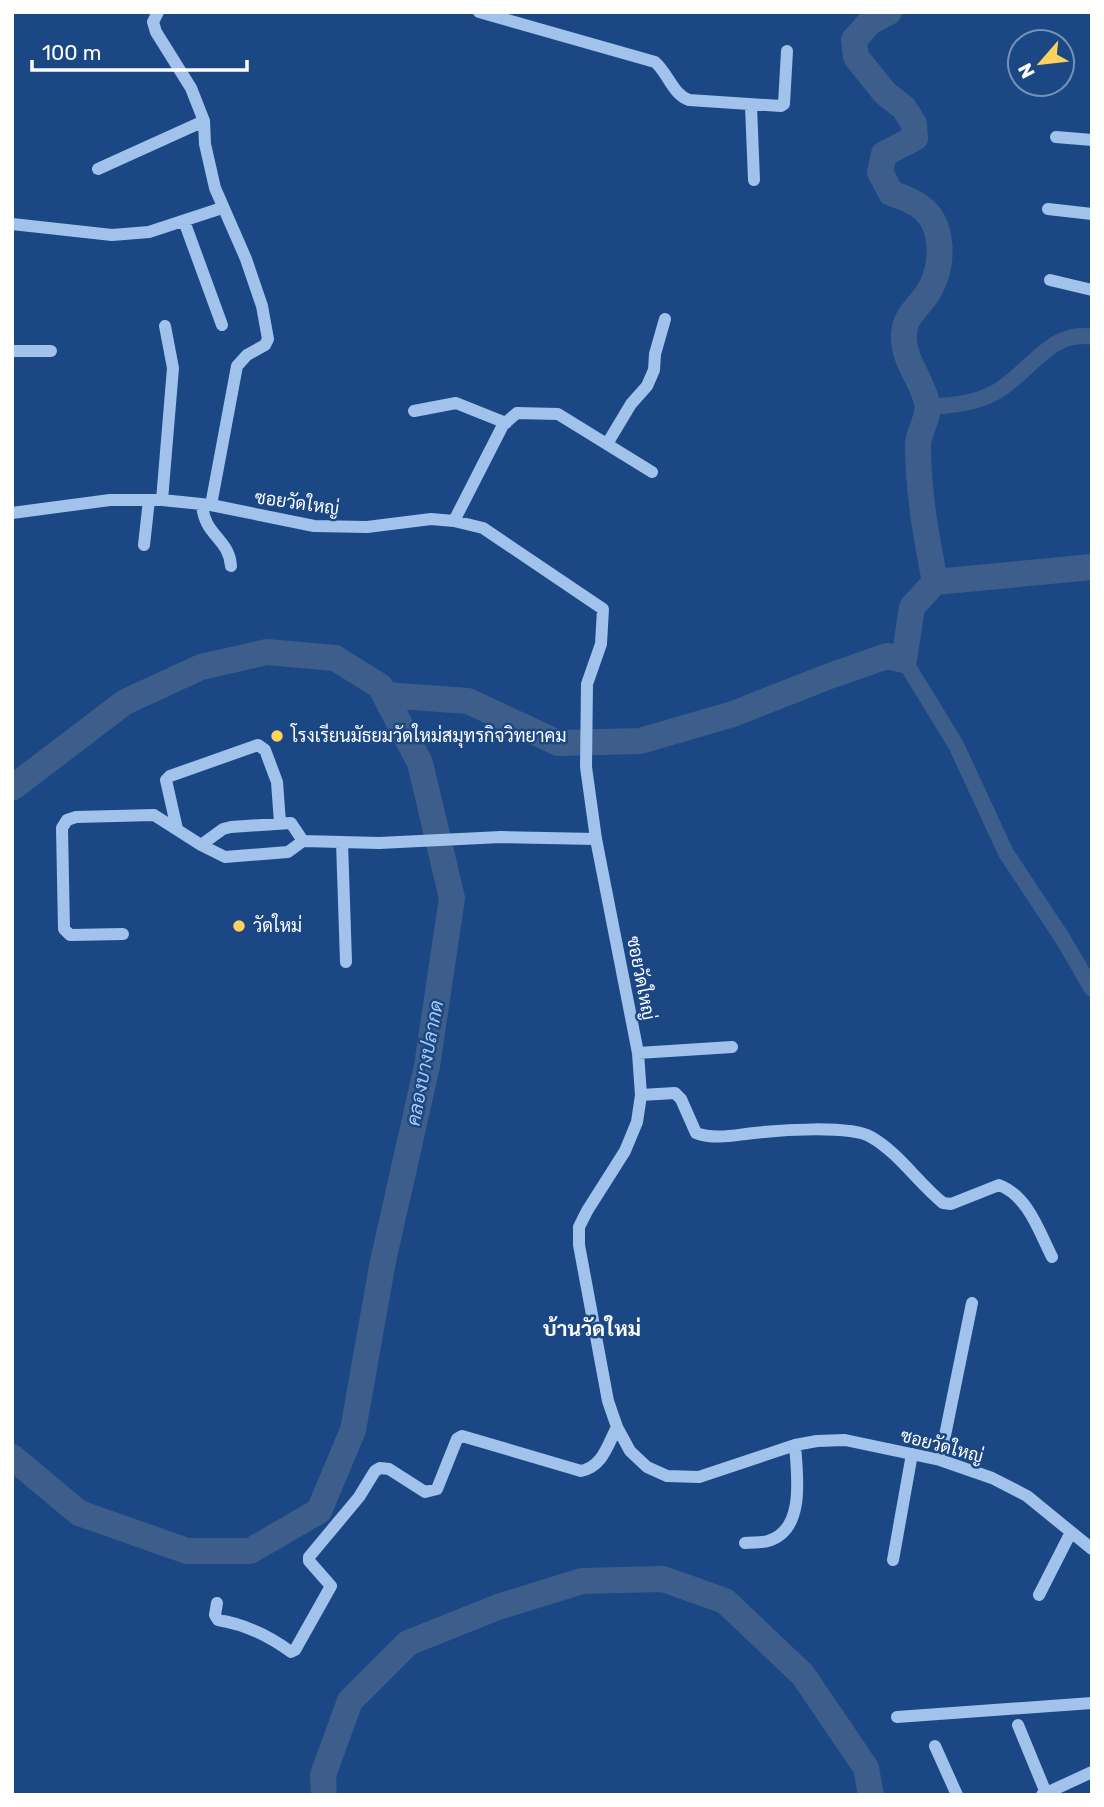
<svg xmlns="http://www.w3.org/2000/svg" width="1104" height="1807" font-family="Rubik,Sarabun,sans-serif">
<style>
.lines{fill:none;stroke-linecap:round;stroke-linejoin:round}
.canal{stroke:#3d5e8b;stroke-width:16}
.river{stroke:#3d5e8b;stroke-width:26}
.minor{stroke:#a1c2eb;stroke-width:12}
.poi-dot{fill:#fcd15e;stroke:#1b4784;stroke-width:2.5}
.labels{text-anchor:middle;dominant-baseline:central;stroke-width:5;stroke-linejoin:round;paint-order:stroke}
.street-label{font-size:18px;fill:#fff;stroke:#1b4784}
.poi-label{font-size:18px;fill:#fff;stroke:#1b4784;text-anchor:start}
.water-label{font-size:19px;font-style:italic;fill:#acccf3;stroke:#1b4784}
.quarter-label{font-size:21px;font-weight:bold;fill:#fff;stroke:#1b4784}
</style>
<rect width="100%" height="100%" fill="#1b4784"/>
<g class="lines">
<path class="canal" d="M928 407C953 405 974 404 996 392 1027 375 1052 328 1092 337
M904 660 956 745 1006 853 1063 939 1092 989"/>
<path class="river" d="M889 12 870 22 854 40 856 57 885 93 904 108 914 124 915 138 884 154 880 172 891 193C918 202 936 212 939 242 942 263 935 286 921 302 913 312 905 319 904 333 902 361 922 378 927 403 930 416 919 431 918 444 918 492 926 535 935 582
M385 695 468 701 558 743 640 741 733 714 827 677 887 656 904 660 912 607 935 582 1092 567
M12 788 125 702 201 667 267 652 335 658 380 686 420 763 452 898 427 1066 383 1261 353 1430 319 1511 250 1551H187L79 1513 12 1457
M324 1795 323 1775 350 1701 408 1643 498 1607 582 1581 663 1579 725 1601 803 1675 866 1768 871 1795"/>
<path class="minor" d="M158 12 153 22 156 32 191 88 204 121 205 144 215 188 246 259 262 306 268 339 265 345 247 355 237 366 211 505
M479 12 655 62C668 73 673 95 689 100L781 106 784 104 787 51
M751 106 754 180
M1056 137 1092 140
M98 169 204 121
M1048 209 1092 214
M184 221 222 325
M12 224 112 235 149 232 222 208
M1050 280 1092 290
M12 351H51
M414 411 456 403 506 423
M607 444 631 404 647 386 654 370 655 354 665 319
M162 500 173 368 165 326
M202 504C204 536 229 538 231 566
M12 513 110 500H162L211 505 314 526 367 527 431 519 454 521 483 528 603 609 601 644 587 684 586 767 596 839 638 1053 641 1095 637 1122 625 1151 587 1211 579 1227V1245L608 1401 617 1427 630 1451 647 1467 667 1476 699 1477 795 1445 817 1441 845 1440 940 1460 992 1478 1027 1496 1092 1549
M454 521 503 425 517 413 558 414 652 472
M144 545 149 500
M177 829 166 780 170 776 258 745 265 750 277 782 280 823
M342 842 346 962
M201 845 223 829 231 827 291 823 303 841
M123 934 70 935 64 929 62 828 67 820 76 817 154 815 201 845 225 857 288 852 303 841 379 843 501 837 596 839
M638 1053 732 1047
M641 1095 675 1093 681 1099 696 1133C715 1140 735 1135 754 1133 780 1130 850 1125 871 1137 899 1153 918 1183 943 1203L951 1204 999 1185C1028 1196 1039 1231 1052 1257
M940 1460 972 1303
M745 1543C752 1542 761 1543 768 1541 806 1530 797 1474 795 1445
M893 1560 912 1454
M1039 1595 1071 1532
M217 1603 215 1615 218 1620C244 1624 269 1636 291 1652L295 1650 331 1586 309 1561V1557L359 1497 375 1471 380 1468 389 1469 425 1492 437 1489 457 1439 462 1436 581 1471C603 1466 607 1446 617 1427
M897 1717 1092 1703
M1018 1725 1046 1793
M935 1746 957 1795
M1042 1795 1092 1772"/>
</g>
<g class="poi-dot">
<circle cx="277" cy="736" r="7"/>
<circle cx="239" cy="926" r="7"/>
</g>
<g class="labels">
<g class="street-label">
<text transform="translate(297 503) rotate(8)">ซอยวัดใหญ่</text>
<text transform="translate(641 978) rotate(79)">ซอยวัดใหญ่</text>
<text transform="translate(942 1446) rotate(15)">ซอยวัดใหญ่</text>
</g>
<g class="poi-label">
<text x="291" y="736">โรงเรียนมัธยมวัดใหม่สมุทรกิจวิทยาคม</text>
<text x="253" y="926">วัดใหม่</text>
</g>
<g class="water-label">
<text transform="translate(425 1063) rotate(-79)">คลองบางปลากด</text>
</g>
<g class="quarter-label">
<text x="592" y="1328">บ้านวัดใหม่</text>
</g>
</g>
<rect width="1104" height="1807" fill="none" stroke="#ffffff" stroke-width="28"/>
<g transform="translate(1041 63) rotate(242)"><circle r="33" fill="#1b4784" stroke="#7691b5" stroke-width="2"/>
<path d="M0-5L12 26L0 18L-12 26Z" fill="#fcd15e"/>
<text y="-10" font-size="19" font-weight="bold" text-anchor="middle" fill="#ffffff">N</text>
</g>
<path d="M32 60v10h215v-10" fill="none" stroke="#ffffff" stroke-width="3.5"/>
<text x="42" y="60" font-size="21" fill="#ffffff" stroke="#1b4784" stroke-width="5" paint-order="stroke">100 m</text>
</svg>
